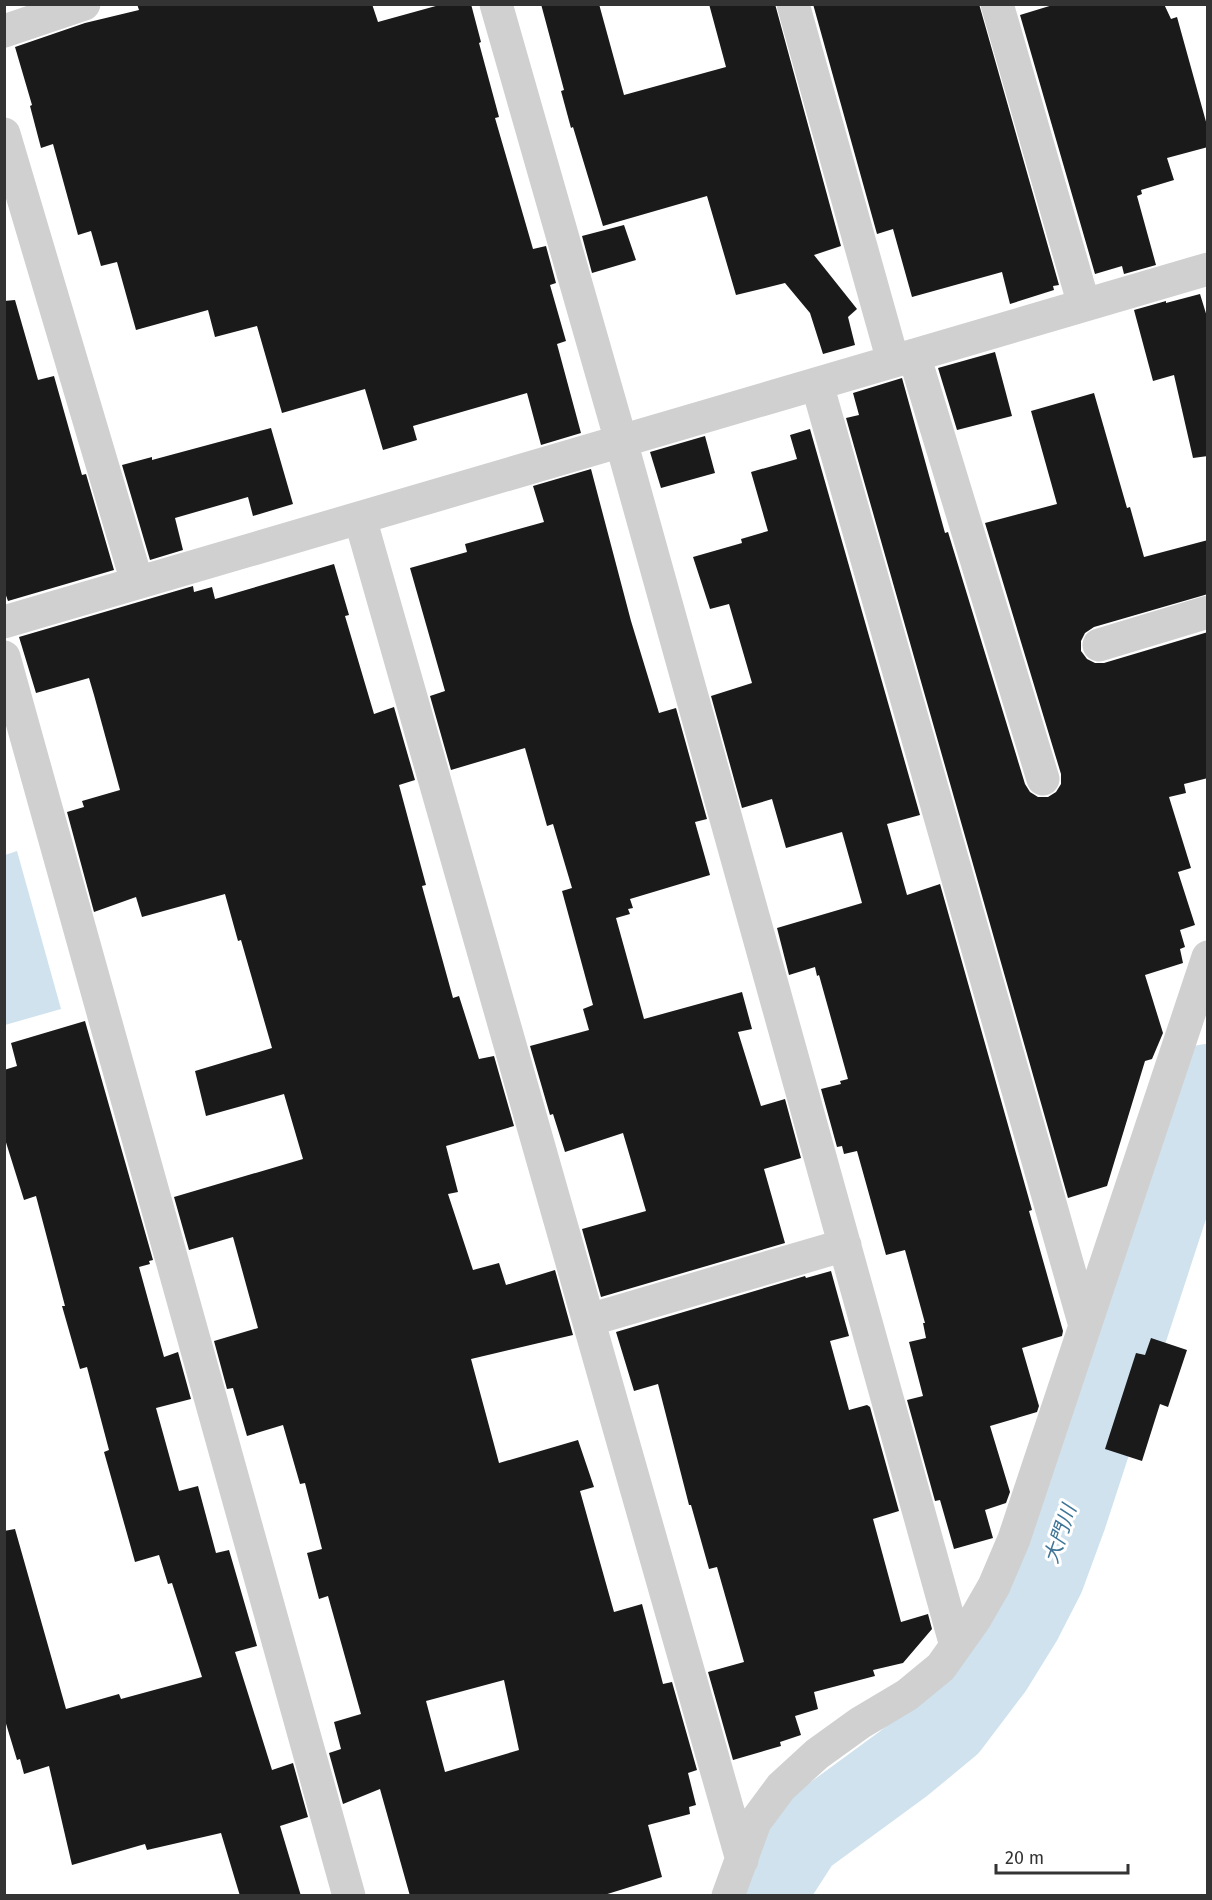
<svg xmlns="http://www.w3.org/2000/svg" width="1212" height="1900" font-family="'Fira Sans','Noto Sans JP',sans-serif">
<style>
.water{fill:#cfe2ee}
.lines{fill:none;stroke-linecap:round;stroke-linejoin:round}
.river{stroke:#cfe2ee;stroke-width:80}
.building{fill:#1a1a1a;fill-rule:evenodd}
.minor{stroke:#d0d0d0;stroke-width:33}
.labels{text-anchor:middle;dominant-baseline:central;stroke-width:6;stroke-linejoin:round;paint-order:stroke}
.water-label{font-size:20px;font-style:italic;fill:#3f7597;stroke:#fff}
</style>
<rect width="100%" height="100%" fill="#fff"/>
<path class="water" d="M17 851 61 1009 5 1025V855Z"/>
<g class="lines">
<path class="river" d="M769 1896 775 1880 802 1838 903 1764 949 1726 993 1668 1022 1621 1045 1576 1067 1516 1208 1084"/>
</g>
<path class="building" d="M137 4H372L378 22 443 4H471L481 42 479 43 499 117 495 118 533 249 546 246 556 283 550 285 566 341 557 344 581 433 541 445 527 393 413 426 417 440 383 450 365 389 282 413 257 326 215 337 208 310 136 330 117 262 101 266 91 231 78 235 53 144 41 148 30 106 32 105 15 47 85 23 139 10Z
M541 4H599L624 95 726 67 709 4H775L841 246 814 255 857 309 848 317 855 345 823 354 810 313 785 283 736 295 707 196 603 226 573 127 571 128 561 91 564 90Z
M813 4H979L1059 285 1053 286 1054 290 1010 304 1002 272 912 297 893 229 877 234Z
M1056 4H1164L1171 19 1177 17 1208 129V147L1167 158 1174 180 1141 190 1142 194 1137 196 1156 265 1124 274 1122 266 1095 274 1020 15Z
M624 225 636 260 592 273 582 236Z
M1200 294 1208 320V456L1193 458 1174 375 1153 381 1134 310 1166 301V303Z
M15 300 38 380 54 376 82 475 86 474 114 570 8 601 4 590V301Z
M995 352 1012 416 957 430 938 368Z
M902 378 945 533 948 532 1025 784 1030 792 1038 797H1048L1056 792 1061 784V774L985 523 1057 504 1031 411 1094 393 1127 508 1130 507 1144 557 1208 540V594L1094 627 1085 633 1081 641V651L1087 659 1095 663H1104L1208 632V778L1184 784 1186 793 1169 797 1191 868 1178 872 1195 925 1180 930 1185 947 1180 949 1183 963 1145 975 1163 1033 1152 1059 1145 1061 1107 1186 1068 1198 846 418 859 415 853 393Z
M271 428 293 504 253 516 248 497 175 518 183 550 150 560 122 465 152 457V460Z
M810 429 920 815 887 824 907 895 940 884 1032 1210 1029 1211 1063 1331 1062 1336 1022 1348 1039 1406 1037 1412 990 1426 1010 1492 1006 1503 985 1510 993 1538 954 1549 940 1500 935 1501 907 1400 923 1396 909 1342 926 1338 923 1323H925L905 1250 886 1255 857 1151 844 1154 842 1146 837 1147 821 1089 841 1084 840 1081 848 1079 819 975 817 976 815 967 789 975 777 928 862 903 842 832 786 848 772 799 742 808 711 696 752 683 729 604 710 609 693 557 742 543 741 539 768 531 751 472 797 459 790 435Z
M705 436 715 473 661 488 650 452Z
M591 469 631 621 659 713 676 708 707 819 695 822 710 875 630 899 633 908 628 909 630 914 616 918 644 1019 742 992 752 1029 738 1032 761 1106 785 1099 801 1158 764 1169 785 1243 601 1297 582 1229 646 1211 623 1133 565 1152 553 1114 550 1115 530 1046 589 1030 583 1009 593 1005 562 891 572 888 553 824 547 826 525 748 451 770 430 696 445 691 410 568 467 552 465 544 544 522 533 486Z
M334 564 349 615 345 616 374 714 394 707 415 780 399 785 426 885 422 886 453 998 459 996 479 1059 494 1056 514 1126 446 1146 458 1192 448 1194 473 1270 499 1263 506 1285 555 1270 573 1335 471 1359 499 1463 578 1440 594 1487 580 1491 614 1612 642 1604 663 1684 672 1682 697 1770 688 1773 696 1805 689 1807 690 1814 648 1825 662 1877 601 1896H410L380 1789 343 1804 329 1753 341 1749 334 1722 361 1714 328 1596 319 1599 307 1553 322 1549 305 1483 300 1484 283 1425 247 1436 233 1388 227 1389 214 1341 258 1328 233 1237 189 1250 174 1197 303 1159 284 1094 206 1116 195 1071 272 1048 241 940 238 941 225 894 142 917 136 897 94 912 67 812 84 807 82 801 120 790 94 695 89 678 36 693 19 637 193 586 194 592 212 587 215 599ZM504 1680 519 1750 445 1772 426 1701Z
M85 1021 153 1260 149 1261 150 1264 139 1267 164 1357 178 1352 191 1399 156 1408 179 1491 198 1486 216 1553 229 1550 257 1646 235 1652 272 1770 293 1763 308 1817 280 1826 301 1896H240L221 1833 147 1850 145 1844 72 1865 49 1766 24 1774 20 1759 17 1760 4 1717V1531L15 1529 66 1709 119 1694 121 1699 202 1677 172 1583 168 1584 159 1555 135 1562 104 1452 109 1450 87 1367 80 1369 62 1306H65L36 1196 24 1200 4 1136V1070L17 1066 11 1043Z
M831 1271 849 1336 830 1341 849 1410 867 1405 870 1407 899 1511 873 1519 901 1622 928 1614 932 1629 903 1663 873 1670 875 1676 814 1692 818 1709 795 1716 801 1735 780 1742 781 1746 733 1760 708 1672 744 1662 717 1567 709 1569 691 1505H689L658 1384 634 1391 616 1332 805 1276 806 1278Z
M1151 1338 1187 1350 1168 1407 1160 1404 1142 1461 1105 1449 1136 1353 1145 1355Z"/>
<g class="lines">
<path class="minor" d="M496 4 621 441 956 1646
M793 4 893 361
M997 4 1084 305
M4 31 84 4
M4 134 137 582
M914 355 1043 779
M817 384 1085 1326
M360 518 742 1860
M4 622 1208 269
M1099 645 1208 612
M4 657 349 1896
M589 1320 845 1245
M728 1896 755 1822 781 1787 817 1754 860 1723 907 1695 941 1667 975 1619 994 1586 1014 1539 1208 957"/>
</g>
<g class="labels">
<g class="water-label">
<text transform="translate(1060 1534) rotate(-71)">大門川</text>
</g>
</g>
<rect width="1212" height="1900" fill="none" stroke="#333333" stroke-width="12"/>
<path d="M996 1864v9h132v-9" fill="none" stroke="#333333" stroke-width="3"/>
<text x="1005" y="1864" font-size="18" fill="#333333" stroke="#ffffff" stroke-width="4.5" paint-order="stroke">20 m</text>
</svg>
